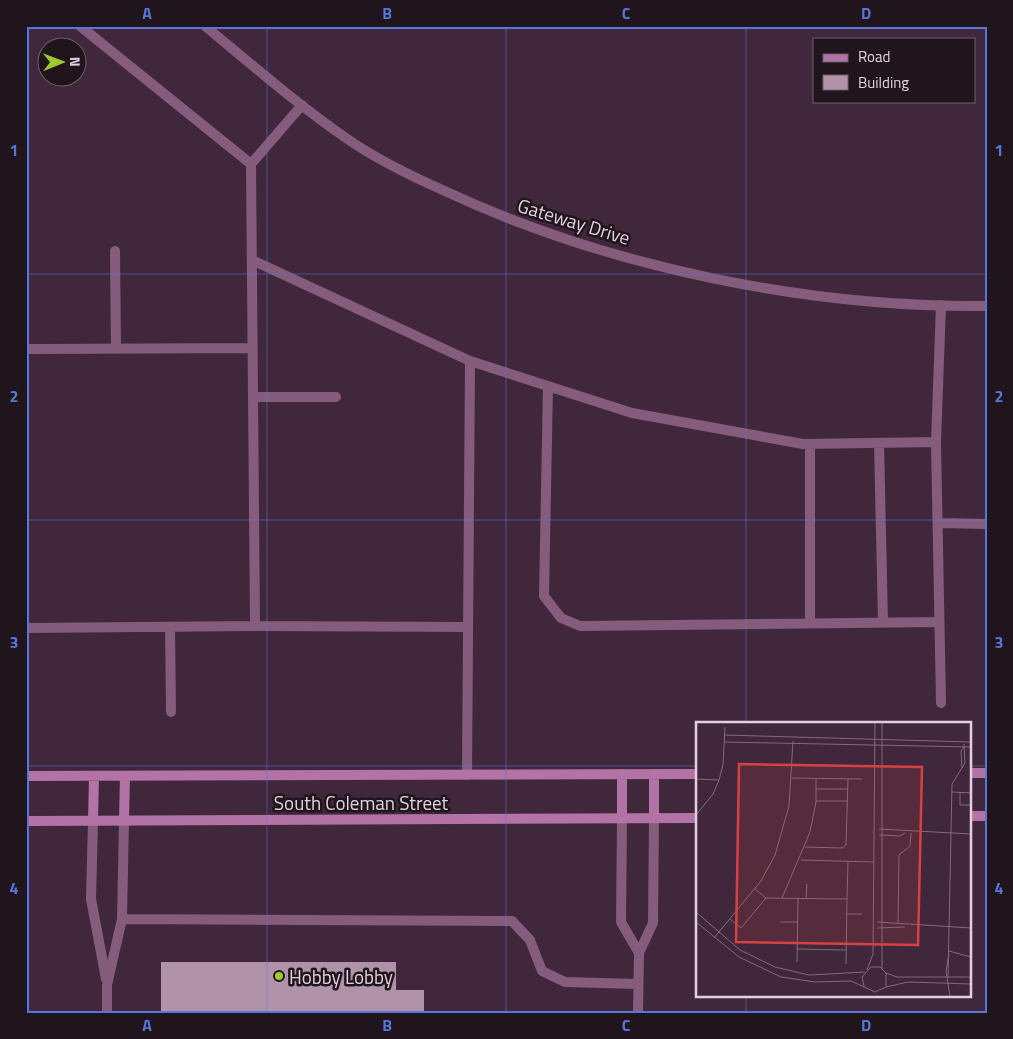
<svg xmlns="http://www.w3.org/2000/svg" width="1013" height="1039" font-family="'Titillium Web',sans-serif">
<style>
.building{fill:#b092a9}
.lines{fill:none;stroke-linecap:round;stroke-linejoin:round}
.lane{stroke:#855c7c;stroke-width:10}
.street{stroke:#855c7c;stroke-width:10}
.secondary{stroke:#b373a6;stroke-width:10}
.grid{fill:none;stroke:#5875da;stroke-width:1;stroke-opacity:0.55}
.poi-dot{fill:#9eca2f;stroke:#20151d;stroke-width:2}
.labels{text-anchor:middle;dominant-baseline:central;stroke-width:5;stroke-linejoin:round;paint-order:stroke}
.street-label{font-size:19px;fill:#e2d1dd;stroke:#20151d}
.poi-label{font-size:19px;fill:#e2d1dd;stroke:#20151d;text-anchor:start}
.inset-road{fill:none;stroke:#816b7c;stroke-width:1}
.view{fill:#d84143;fill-opacity:0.15;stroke:#d84143;stroke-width:2.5}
.inset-edge{fill:none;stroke:#e2d1dd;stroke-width:2.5}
.neatline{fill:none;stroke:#5875da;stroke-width:2}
.grid-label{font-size:16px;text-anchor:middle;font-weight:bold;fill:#5875da}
</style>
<rect width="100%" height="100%" fill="#40273b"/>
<path class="building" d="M161 962H396V990H424V1013H161Z"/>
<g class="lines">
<path class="lane" d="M80 26 251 164
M115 251 116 349
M252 260 470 361 632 413 803 444 936 442
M941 305 936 442 941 703
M36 349 252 348
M548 386 544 596 561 618 580 626 939 622
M253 397H336
M879 443 883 622
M810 444V623
M938 523 987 524
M255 626 468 627
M170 627 171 712
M26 628 255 626 251 164 302 105
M467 775 470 361
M622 818 621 922 639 953
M93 821 91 899 106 979
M122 919 512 921 530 940 542 971 565 982 638 984
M107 1013V985L122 919 124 820
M638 1013 639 953 653 923 654 818"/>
<path class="street" d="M205 26C251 64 297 104 346 138 377 160 413 177 447 192 609 267 808 308 987 306
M26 349H36"/>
<path class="secondary" d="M969 773H987
M26 776 697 774
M969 816H987
M622 818V774
M654 818V774
M124 820 125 776
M26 821 697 818
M93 821 94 776"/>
</g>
<path class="grid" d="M267 26V1013M506 26V1013M746 26V723M26 274H987M26 520H987M26 766H697M969 766H987M746 995V1013"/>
<circle class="poi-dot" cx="279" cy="976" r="5"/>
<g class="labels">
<g class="street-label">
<text transform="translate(574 221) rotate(17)">Gateway Drive</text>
<text x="361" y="802">South Coleman Street</text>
</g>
<g class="poi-label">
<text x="289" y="976">Hobby Lobby</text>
</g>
</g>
<g transform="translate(696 722)">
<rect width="275" height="275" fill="#40273b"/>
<path class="inset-road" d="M28 13 275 20M28 20 275 25M266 46 265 29 268 25M96 56 166 57M0 57 23 58M120 67H152M256 70 275 71M264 70V83H275M120 79H152M0 93 17 72 23 58 27 43 29 5M183 107 275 112M183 113 204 114 209 111M109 125 146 126 150 123 152 57M105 138 177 140M59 167 70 176 151 177 150 242M86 176 114 110 120 80V57M110 177 111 162M151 177 152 140M0 190 44 228 79 245 113 253 169 250M151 192H166M34 197 45 206 70 176M0 200 43 235 85 255 119 260 155 259 179 270 190 265V251L184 245H175L166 255 168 264M84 200H102M181 200 275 206M202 201 203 133 214 124 215 111M181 206 209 205M18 216 65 159 79 133 93 84 97 19M101 227 150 228M253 229 275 235M253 232 250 249 254 274M101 240 102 177M186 247V1M171 248 177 232 179 1M190 251 201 255H275M252 255 256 62 269 41 268 22M190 265 212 260 275 262"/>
<path class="view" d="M43 42 226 45 222 223 40 220Z"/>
<rect width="275" height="275" class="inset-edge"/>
</g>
<rect width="1013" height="1039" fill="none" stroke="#20151d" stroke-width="55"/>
<rect x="813" y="38" width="162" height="65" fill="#20151d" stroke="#6e606a"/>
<rect x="823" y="54" width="25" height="8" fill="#b373a6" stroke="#6e606a"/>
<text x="858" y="62" font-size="15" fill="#e2d1dd">Road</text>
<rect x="823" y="75" width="25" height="15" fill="#b092a9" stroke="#6e606a"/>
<text x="858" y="88" font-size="15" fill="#e2d1dd">Building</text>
<g transform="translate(62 62) rotate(89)"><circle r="24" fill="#20151d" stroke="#6e606a"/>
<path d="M0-4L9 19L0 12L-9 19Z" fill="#9eca2f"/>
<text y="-8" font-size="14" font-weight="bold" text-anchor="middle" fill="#e2d1dd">N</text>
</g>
<rect x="28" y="28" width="958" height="984" class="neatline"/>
<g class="grid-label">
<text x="147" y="19">A</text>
<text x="387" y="19">B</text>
<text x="626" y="19">C</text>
<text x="866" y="19">D</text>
<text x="14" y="156">1</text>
<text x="999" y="156">1</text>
<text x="14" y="402">2</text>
<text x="999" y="402">2</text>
<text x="14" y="648">3</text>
<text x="999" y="648">3</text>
<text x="14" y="894">4</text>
<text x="999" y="894">4</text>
<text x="147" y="1031">A</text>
<text x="387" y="1031">B</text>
<text x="626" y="1031">C</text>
<text x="866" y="1031">D</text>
</g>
</svg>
